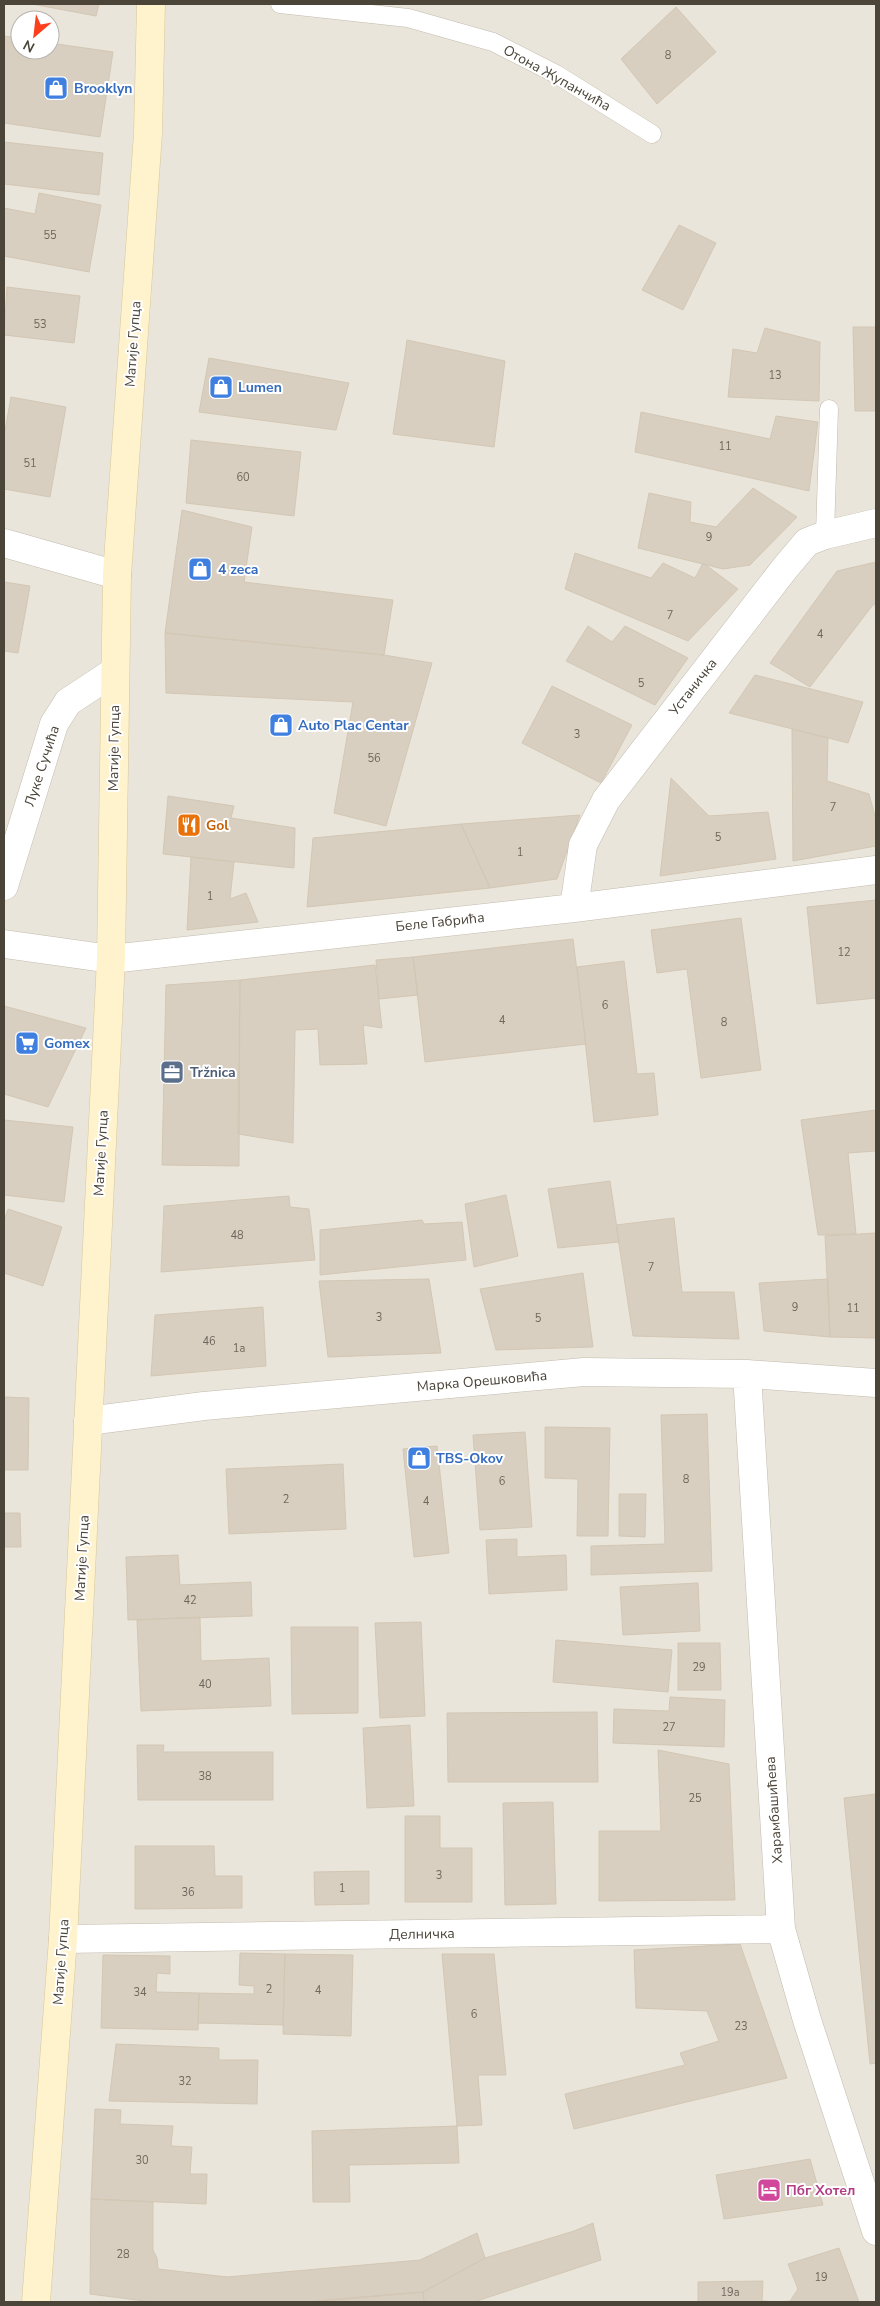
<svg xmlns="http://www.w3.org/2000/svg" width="880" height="2306" font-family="'Nunito Sans',sans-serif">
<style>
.residential{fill:#eae5da;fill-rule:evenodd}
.building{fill:#d8cfc1;stroke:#d3c7b4}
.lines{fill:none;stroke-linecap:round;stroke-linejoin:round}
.lane-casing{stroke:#c2bbae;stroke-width:19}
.street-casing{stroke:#c2bbae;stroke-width:29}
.secondary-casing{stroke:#d6c79b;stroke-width:29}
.lane{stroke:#fff;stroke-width:18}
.street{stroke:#fff;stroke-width:28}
.secondary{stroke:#fff3cd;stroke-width:28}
.labels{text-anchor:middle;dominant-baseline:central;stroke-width:4;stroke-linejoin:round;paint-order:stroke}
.number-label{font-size:11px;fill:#6e675b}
.street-label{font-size:14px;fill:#4b4439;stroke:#fff}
.shop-label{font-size:14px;font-weight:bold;fill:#366cbe;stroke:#fff;text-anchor:start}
.food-label{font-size:14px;font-weight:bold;fill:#c56008;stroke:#fff;text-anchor:start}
.service-label{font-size:14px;font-weight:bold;fill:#4e5e75;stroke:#fff;text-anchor:start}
.hotel-label{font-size:14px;font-weight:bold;fill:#b23c85;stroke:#fff;text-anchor:start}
</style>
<rect width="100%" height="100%" fill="#f6f3ec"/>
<path class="residential" d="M4 4H876V2302H4ZM20 20H50V50H20Z"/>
<path class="building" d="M32 4H99L96 16Z
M676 7 716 52 657 104 621 59Z
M4 36 20 38V50H50V43L113 52 100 137 4 123Z
M4 142 103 153 99 195 4 184Z
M39 193 101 205 89 272 4 256V208L35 214Z
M679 225 716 243 683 310 642 290Z
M7 287 80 296 74 343 4 335Z
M853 327H876V411H855Z
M765 328 820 342 819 401 728 397 733 349 757 353Z
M407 340 505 361 494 447 393 434Z
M209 358 349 383 336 430 199 412Z
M11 397 66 407 50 497 4 489V436Z
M641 412 770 439 776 416 818 422 809 491 635 452Z
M191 440 301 452 294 516 186 503Z
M753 488 797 517 750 565 723 569 638 548 649 493 691 502 690 522 716 527Z
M182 510 252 527 244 582 393 600 384 655 165 633Z
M575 553 651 578 663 563 695 578 703 563 738 589 688 641 565 589Z
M876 562V603L872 606 810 687 770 663 837 571Z
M4 582 30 586 18 653 4 651Z
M588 626 612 642 625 626 688 658 655 705 566 661Z
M165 633 384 655 432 663 386 826 334 813 353 702 166 693Z
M755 675 863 702 848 743 729 713Z
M552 686 632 725 601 783 522 743Z
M792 729 828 738 827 781 869 794 876 820V846L793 861Z
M671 778 709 816 768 812 776 859 660 876Z
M168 796 234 806 231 818 295 828 294 868 163 854Z
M580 815 557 879 490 888 461 824Z
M461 824 490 888 307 907 313 838Z
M191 857 234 862 230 899 246 893 258 922 187 930Z
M876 900V998L817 1004 807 907Z
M741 918 761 1070 701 1078 687 969 657 973 651 930Z
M573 939 586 1044 425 1062 413 957Z
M413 957 418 995 379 999 376 960Z
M624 961 637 1074 654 1073 658 1115 594 1122 577 967Z
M375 965 382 1028 363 1025 367 1064 320 1065 318 1029 295 1030 293 1143 238 1134 240 980Z
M240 980 239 1166 162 1165 166 985Z
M4 1006 86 1028 48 1107 4 1094Z
M876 1110V1151L848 1153 856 1234 818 1235 801 1120Z
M4 1120 73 1127 64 1202 4 1195Z
M610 1181 619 1242 558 1248 548 1189Z
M506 1195 518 1256 474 1267 465 1204Z
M289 1196 290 1207 309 1209 315 1260 161 1272 164 1206Z
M8 1209 62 1227 43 1286 4 1273V1221Z
M674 1218 682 1292H734L739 1339 633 1336 616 1225Z
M422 1220 424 1224 462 1222 466 1260 320 1275V1230Z
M876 1233V1338L830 1337 825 1236Z
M583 1273 593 1347 496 1350 480 1289Z
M429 1279 441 1353 328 1357 319 1281Z
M828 1279 830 1337 764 1331 759 1283Z
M263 1307 266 1366 151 1376 155 1315Z
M4 1397 29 1398 28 1470H4Z
M707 1414 712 1571 591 1575V1546L665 1544 661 1415Z
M545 1427 610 1428 608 1536H577L578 1479 545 1478Z
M525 1432 532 1527 480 1530 473 1435Z
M437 1446 449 1553 414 1557 403 1449Z
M343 1464 346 1529 229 1534 226 1469Z
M619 1494H646L645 1537 619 1536Z
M4 1513H20L21 1547H4Z
M517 1539V1557L566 1555 567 1590 489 1594 486 1540Z
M178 1555 180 1585 251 1582 252 1616 128 1620 126 1557Z
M698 1583 700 1631 623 1635 620 1587Z
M200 1617 201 1661 269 1658 271 1706 141 1711 137 1620Z
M421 1622 425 1716 380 1718 375 1623Z
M291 1627H358V1713L292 1714Z
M556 1640 672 1650 668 1692 553 1682Z
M678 1643H720L721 1690H678Z
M670 1697 725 1700 724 1747 613 1743 614 1709 669 1711Z
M597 1712 598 1782H448L447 1713Z
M410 1725 414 1806 367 1808 363 1728Z
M137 1745H164L163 1752H273V1800H138Z
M658 1750 729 1764 735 1900 599 1901V1831H661Z
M876 1794V2063L870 2064 844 1798Z
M553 1802 556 1904 505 1905 503 1803Z
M405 1816H440V1848H472V1902H405Z
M135 1846H214L215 1876H242V1908L135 1909Z
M369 1871V1904L315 1905 314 1872Z
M740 1944 787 2078 574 2129 565 2094 685 2065 680 2053 719 2041 707 2011 636 2008 634 1950Z
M240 1953 285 1954 283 2025 198 2023 199 1993 254 1994V1986L239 1985Z
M285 1954 353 1955 351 2036 283 2034Z
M442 1954H494L506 2075H478L482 2125 457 2126Z
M103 1955 170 1956V1974L157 1973 156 1992 199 1993 198 2030 101 2028Z
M116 2044 219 2048V2060H258L257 2104 109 2101Z
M95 2109 121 2110 120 2124 173 2126 171 2146 192 2147 190 2174H207L206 2204 91 2199Z
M457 2126 459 2163 349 2165 350 2202H313L312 2131Z
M810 2159 823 2205 724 2219 716 2175Z
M91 2199 153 2202V2250L157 2258 158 2269 227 2277 420 2260 477 2233 485 2258 423 2292 306 2302H152L90 2294Z
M593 2223 601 2260 474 2302H424L423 2292 485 2258 574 2231Z
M839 2248 859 2302H779L790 2301 798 2289 788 2264Z
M763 2281 762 2301 779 2302H698V2282Z
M423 2292 424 2302H307Z"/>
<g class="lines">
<g class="lane-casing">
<path id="lane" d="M280 4 408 18 493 42 556 74 652 134
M825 535 829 409"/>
</g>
<g class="street-casing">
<path id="street" d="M4 543 117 575
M4 886 54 724 68 702 115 671
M574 908 583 845 606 800 785 568 807 542 825 535 876 523
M4 944 111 959 574 908 876 870
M747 1374 781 1929 807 2020 876 2231
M88 1421 204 1406 584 1372 747 1374 876 1383
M63 1939 781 1929"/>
</g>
<g class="secondary-casing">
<path id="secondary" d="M36 2302 63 1939 111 959 117 575 148 133 151 4"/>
</g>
<use href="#lane" class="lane"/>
<use href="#street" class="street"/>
<use href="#secondary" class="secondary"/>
</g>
<defs>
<g id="shop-square" transform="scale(1.25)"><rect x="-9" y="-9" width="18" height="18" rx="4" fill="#3f7fe0" stroke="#fff"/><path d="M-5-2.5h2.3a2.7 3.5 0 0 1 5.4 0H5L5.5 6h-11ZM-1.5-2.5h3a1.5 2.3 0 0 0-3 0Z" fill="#fff"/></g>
<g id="restaurant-square" transform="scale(1.25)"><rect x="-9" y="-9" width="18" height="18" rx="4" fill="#e8710a" stroke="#fff"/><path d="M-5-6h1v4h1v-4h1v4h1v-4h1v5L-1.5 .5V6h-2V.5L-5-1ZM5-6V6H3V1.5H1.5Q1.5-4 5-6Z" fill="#fff"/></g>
<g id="supermarket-square" transform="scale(1.25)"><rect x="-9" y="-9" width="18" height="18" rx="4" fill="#3f7fe0" stroke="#fff"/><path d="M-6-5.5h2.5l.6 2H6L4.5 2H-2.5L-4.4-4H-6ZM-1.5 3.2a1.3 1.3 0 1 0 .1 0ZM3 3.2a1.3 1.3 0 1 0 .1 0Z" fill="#fff"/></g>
<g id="office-square" transform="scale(1.25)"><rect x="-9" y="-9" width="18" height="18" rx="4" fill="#5c6f8a" stroke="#fff"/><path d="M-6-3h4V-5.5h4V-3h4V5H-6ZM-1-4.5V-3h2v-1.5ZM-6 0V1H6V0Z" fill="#fff"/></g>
<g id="hotel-square" transform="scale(1.25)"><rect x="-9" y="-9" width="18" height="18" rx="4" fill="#d1479c" stroke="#fff"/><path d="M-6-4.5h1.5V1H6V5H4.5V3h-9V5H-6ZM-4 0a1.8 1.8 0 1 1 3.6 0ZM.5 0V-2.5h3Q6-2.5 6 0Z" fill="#fff"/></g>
</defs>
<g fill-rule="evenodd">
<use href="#shop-square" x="56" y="88"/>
<use href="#shop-square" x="221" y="387"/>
<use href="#shop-square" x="200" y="569"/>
<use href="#shop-square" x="281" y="725"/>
<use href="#restaurant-square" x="189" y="825"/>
<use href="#supermarket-square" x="27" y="1043"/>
<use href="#office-square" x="172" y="1072"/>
<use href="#shop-square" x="419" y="1458"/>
<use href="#hotel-square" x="769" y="2190"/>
</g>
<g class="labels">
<g class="number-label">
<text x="668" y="55">8</text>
<text x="50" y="235">55</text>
<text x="40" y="324">53</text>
<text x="775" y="375">13</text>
<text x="725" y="446">11</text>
<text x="30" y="463">51</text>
<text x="243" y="477">60</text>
<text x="709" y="537">9</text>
<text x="670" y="615">7</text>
<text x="820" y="634">4</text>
<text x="641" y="683">5</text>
<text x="577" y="734">3</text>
<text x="374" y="758">56</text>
<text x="833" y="807">7</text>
<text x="718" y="837">5</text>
<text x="520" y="852">1</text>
<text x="210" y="896">1</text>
<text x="844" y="952">12</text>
<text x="605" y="1005">6</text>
<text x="502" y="1020">4</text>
<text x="724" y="1022">8</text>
<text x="237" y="1235">48</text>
<text x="651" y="1267">7</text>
<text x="795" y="1307">9</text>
<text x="853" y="1308">11</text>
<text x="379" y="1317">3</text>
<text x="538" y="1318">5</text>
<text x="209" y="1341">46</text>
<text x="239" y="1348">1a</text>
<text x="686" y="1479">8</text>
<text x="502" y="1481">6</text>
<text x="286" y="1499">2</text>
<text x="426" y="1501">4</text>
<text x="190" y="1600">42</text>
<text x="699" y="1667">29</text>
<text x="205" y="1684">40</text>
<text x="669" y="1727">27</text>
<text x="205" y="1776">38</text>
<text x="695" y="1798">25</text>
<text x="439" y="1875">3</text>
<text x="342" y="1888">1</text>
<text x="188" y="1892">36</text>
<text x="269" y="1989">2</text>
<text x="318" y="1990">4</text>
<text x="140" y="1992">34</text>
<text x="474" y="2014">6</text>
<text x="741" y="2026">23</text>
<text x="185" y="2081">32</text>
<text x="142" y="2160">30</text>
<text x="123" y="2254">28</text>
<text x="821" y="2277">19</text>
<text x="730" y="2292">19a</text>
</g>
<g class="street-label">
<text transform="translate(557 78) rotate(29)">Отона Жупанчића</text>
<text transform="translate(133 344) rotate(-86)">Матије Гупца</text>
<text transform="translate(693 687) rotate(-52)">Устаничка</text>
<text transform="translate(114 748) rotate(-89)">Матије Гупца</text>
<text transform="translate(42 766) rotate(-72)">Луке Сучића</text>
<text transform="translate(440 922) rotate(-6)">Беле Габрића</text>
<text transform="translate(101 1153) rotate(-87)">Матије Гупца</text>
<text transform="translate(482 1381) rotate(-5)">Марка Орешковића</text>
<text transform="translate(82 1558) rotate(-87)">Матије Гупца</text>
<text transform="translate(774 1810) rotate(-94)">Харамбашићева</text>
<text transform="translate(422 1934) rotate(-1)">Делничка</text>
<text transform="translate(61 1962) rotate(-86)">Матије Гупца</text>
</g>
<g class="shop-label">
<text x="74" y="88">Brooklyn</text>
<text x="238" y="387">Lumen</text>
<text x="218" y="569">4 zeca</text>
<text x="298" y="725">Auto Plac Centar</text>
<text x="44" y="1043">Gomex</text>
<text x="436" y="1458">TBS-Okov</text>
</g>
<g class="food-label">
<text x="206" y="825">Gol</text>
</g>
<g class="service-label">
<text x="190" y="1072">Tržnica</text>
</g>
<g class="hotel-label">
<text x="786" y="2190">Пбг Хотел</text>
</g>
</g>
<rect width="880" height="2306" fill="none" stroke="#4b4439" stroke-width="10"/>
<g transform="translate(35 35) rotate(208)"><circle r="24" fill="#ffffff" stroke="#b7b4b0"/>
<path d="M0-4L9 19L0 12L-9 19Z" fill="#fc3f1d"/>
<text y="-8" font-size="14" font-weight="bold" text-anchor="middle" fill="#4b4439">N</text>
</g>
</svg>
